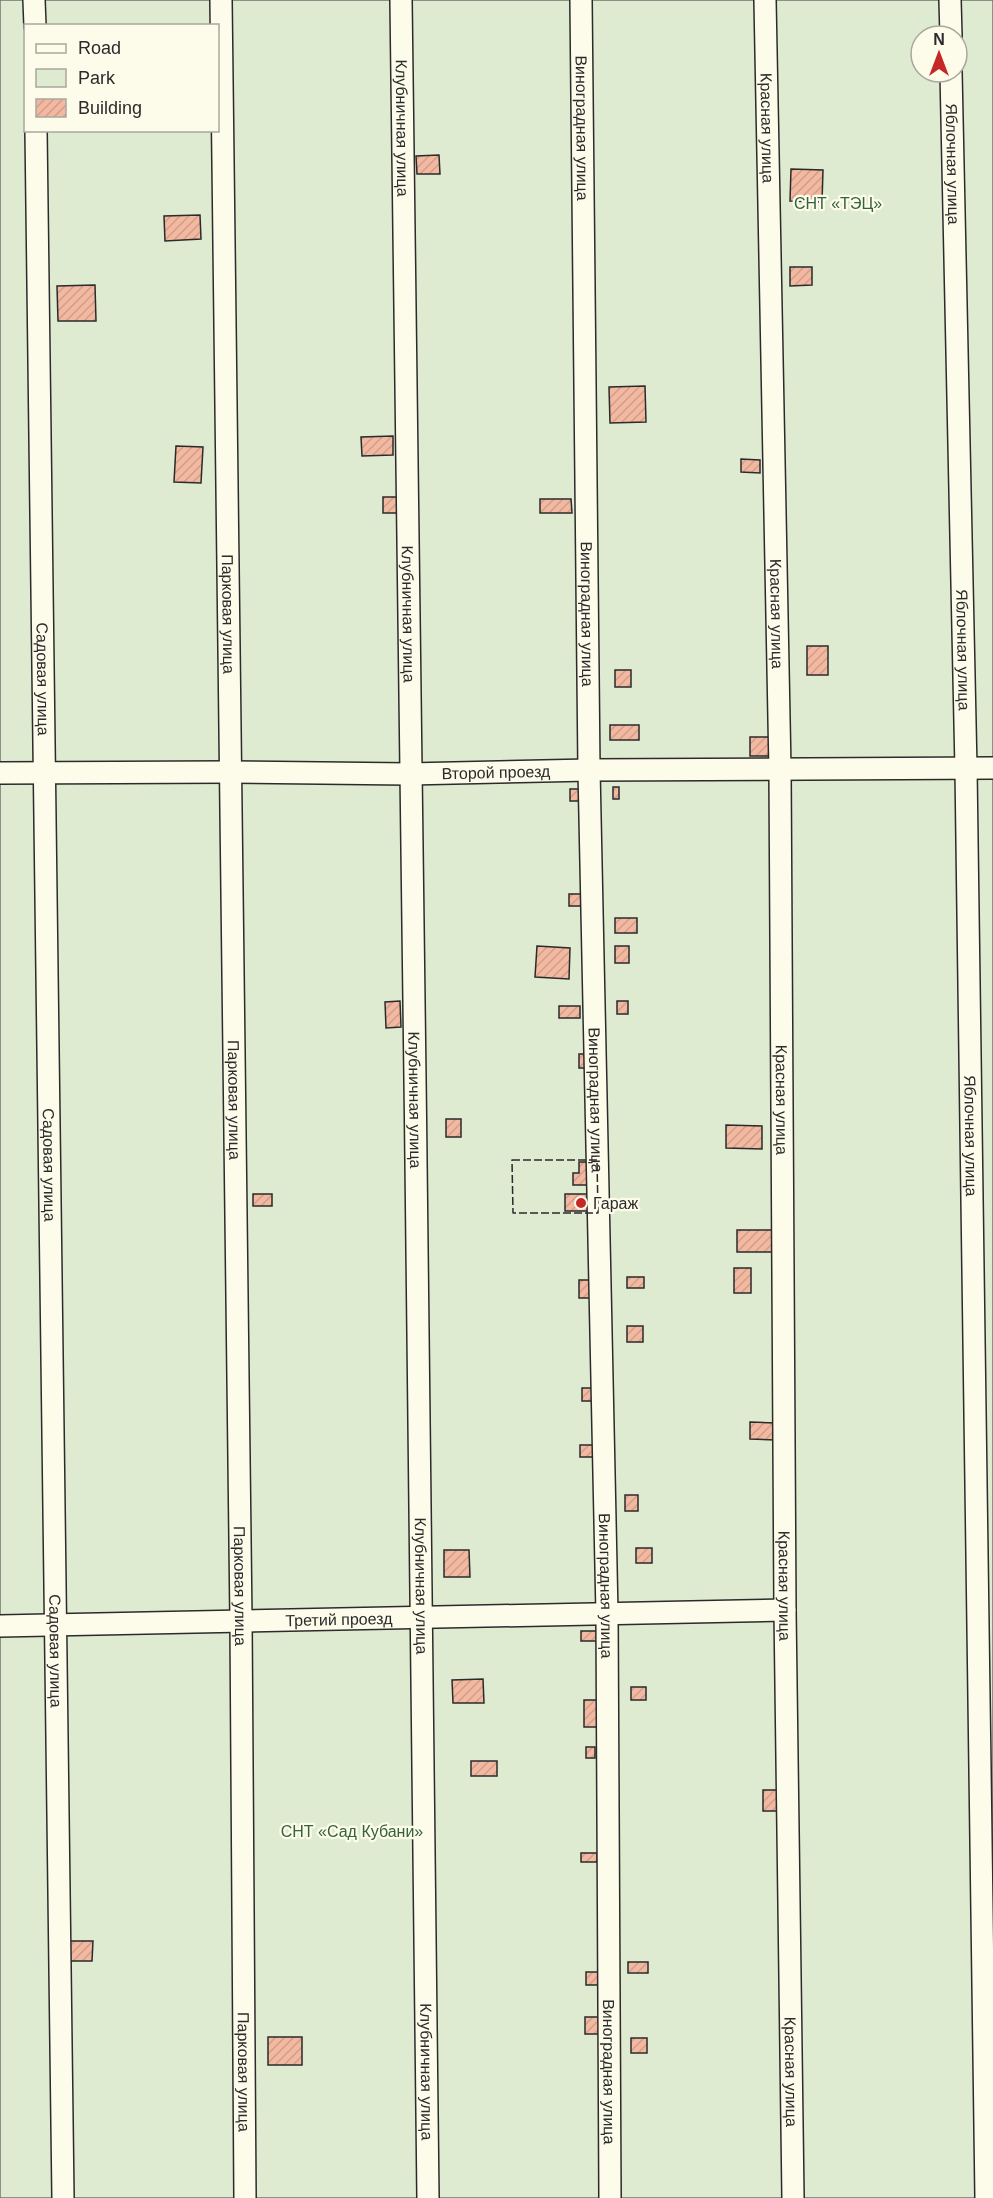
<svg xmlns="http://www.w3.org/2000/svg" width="993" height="2198" font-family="Helvetica,sans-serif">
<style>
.green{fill:#deebd1;stroke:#74746e;stroke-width:1.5;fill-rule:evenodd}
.building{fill:url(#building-hatch);stroke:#2b2b2b;stroke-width:1.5}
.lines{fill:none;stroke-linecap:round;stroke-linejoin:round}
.minor-casing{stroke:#2b2b2b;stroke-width:24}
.minor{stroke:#fdfbea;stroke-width:21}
.fence{stroke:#2b2b2b;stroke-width:1.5;stroke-dasharray:8 3;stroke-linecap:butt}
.poi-dot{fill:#c62828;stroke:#fdfbea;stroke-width:2}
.labels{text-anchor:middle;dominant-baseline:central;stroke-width:4.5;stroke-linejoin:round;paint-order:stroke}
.street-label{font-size:16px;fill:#2b2b2b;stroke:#fdfbea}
.park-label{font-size:16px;fill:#34623c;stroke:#fdfbea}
.poi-label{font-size:16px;fill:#2b2b2b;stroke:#fdfbea;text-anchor:start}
</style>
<defs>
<pattern id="building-hatch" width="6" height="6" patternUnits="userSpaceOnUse" patternTransform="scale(1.5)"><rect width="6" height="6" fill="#f2b8a0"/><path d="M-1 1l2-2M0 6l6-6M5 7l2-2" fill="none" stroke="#d09e8a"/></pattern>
</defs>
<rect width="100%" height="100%" fill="#fdfbea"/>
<path class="green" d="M0 0H993V2198H0ZM26 26H218V130H26ZM921 36H957V72H921Z"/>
<path class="building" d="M439 155 440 174H417L416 156Z
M791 169 823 170 822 202 790 201Z
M200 215 201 239 165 241 164 216Z
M790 267H812V285L790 286Z
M95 285 96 321H58L57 286Z
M645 386 646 422 610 423 609 387Z
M393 436V455L362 456 361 437Z
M176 446 203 447 201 483 174 482Z
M741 459 760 460V473L741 472Z
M383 497H399V513H383Z
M540 499H571L572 513H540Z
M807 646H828V675H807Z
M615 670H631V687H615Z
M610 725H639V740H610Z
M750 737H769V756H750Z
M613 787H619V799H613Z
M570 789H579V801H570Z
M569 894H588V906H569Z
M615 918H637V933H615Z
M537 946 570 948 569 979 535 977Z
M615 946H629V963H615Z
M400 1001 401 1027 386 1028 385 1002Z
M617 1001H628V1014H617Z
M559 1006H580V1018H559Z
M579 1054H588V1068H579Z
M446 1119H461V1137H446Z
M726 1125 762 1126V1149L726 1148Z
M579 1162H593V1185H573V1173H579Z
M253 1194H272V1206H253Z
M565 1194H597V1211H565Z
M737 1230H772V1252H737Z
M734 1268H751V1293H734Z
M627 1277H644V1288H627Z
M579 1280H591V1298H579Z
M627 1326H643V1342H627Z
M582 1388H593V1401H582Z
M750 1422 775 1423V1440L750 1439Z
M580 1445H601V1457H580Z
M625 1495H638V1511H625Z
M636 1548H652V1563H636Z
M444 1550H469L470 1577H444Z
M581 1631H597V1641H581Z
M483 1679 484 1703H453L452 1680Z
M631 1687H646V1700H631Z
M584 1700H597V1727H584Z
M586 1747H595V1758H586Z
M471 1761H497V1776H471Z
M763 1790H784V1811H763Z
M581 1853H597V1862H581Z
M70 1941H93L92 1961H69Z
M628 1962H648V1973H628Z
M586 1972H598V1985H586Z
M585 2017H602V2034H585Z
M268 2037H302V2065H268Z
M631 2038H647V2053H631Z"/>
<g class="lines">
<g class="minor-casing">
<g id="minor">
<path d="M34 0 35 26"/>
<path id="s1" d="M221 0 241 1621 245 2198"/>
<path id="s2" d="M401 0C409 733 422 1465 428 2198"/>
<path id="s3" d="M581 0 589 770 607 1614 610 2198"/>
<path id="s4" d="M765 0 780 770 785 1610 793 2198"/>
<path d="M950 0 951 36"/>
<path id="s5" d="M951 72 966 769 986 2198"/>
<path id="s6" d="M36 130 63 2198"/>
<path id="s7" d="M0 773 230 772 409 774 589 770 993 768"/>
<path id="s8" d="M0 1626 785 1610"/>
</g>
</g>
<use href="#minor" class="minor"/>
<path class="fence" d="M512 1160H597L598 1213H513Z"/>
</g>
<circle class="poi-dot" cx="581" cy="1203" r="6"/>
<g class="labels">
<g class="street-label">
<text stroke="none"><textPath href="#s2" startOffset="128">Клубничная улица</textPath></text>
<text stroke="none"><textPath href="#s3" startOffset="128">Виноградная улица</textPath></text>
<text stroke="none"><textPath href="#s4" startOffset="128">Красная улица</textPath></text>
<text stroke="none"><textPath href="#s5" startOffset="92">Яблочная улица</textPath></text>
<text stroke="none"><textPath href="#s1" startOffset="614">Парковая улица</textPath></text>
<text stroke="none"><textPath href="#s2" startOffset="614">Клубничная улица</textPath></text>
<text stroke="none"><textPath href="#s3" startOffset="614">Виноградная улица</textPath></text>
<text stroke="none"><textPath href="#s4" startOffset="614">Красная улица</textPath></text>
<text stroke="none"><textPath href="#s5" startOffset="578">Яблочная улица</textPath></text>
<text stroke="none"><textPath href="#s6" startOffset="549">Садовая улица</textPath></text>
<text stroke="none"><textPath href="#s7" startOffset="496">Второй проезд</textPath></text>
<text stroke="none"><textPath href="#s1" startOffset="1100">Парковая улица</textPath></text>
<text stroke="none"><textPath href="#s2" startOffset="1100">Клубничная улица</textPath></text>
<text stroke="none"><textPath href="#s3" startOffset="1100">Виноградная улица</textPath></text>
<text stroke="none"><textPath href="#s4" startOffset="1100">Красная улица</textPath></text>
<text stroke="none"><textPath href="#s5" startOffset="1064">Яблочная улица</textPath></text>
<text stroke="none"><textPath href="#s6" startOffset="1035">Садовая улица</textPath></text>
<text stroke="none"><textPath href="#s1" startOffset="1586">Парковая улица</textPath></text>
<text stroke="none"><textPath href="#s2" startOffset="1586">Клубничная улица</textPath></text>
<text stroke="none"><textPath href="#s3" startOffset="1586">Виноградная улица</textPath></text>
<text stroke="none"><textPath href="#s4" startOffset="1586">Красная улица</textPath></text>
<text stroke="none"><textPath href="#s8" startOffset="339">Третий проезд</textPath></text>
<text stroke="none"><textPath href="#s6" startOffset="1521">Садовая улица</textPath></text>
<text stroke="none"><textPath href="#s1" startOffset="2072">Парковая улица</textPath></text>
<text stroke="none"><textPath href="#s2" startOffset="2072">Клубничная улица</textPath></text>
<text stroke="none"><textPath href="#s3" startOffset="2072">Виноградная улица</textPath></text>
<text stroke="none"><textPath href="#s4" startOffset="2072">Красная улица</textPath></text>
</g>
<g class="park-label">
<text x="838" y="203">СНТ «ТЭЦ»</text>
<text x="352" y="1831">СНТ «Сад Кубани»</text>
</g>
<g class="poi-label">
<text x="593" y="1203">Гараж</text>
</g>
</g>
<rect x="24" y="24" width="195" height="108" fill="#fdfbea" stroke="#a9a89e" stroke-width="1.5"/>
<rect x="36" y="44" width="30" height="9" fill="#fdfbea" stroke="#a9a89e" stroke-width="1.5"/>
<text x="78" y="54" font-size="18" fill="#2b2b2b">Road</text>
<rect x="36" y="69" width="30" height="18" fill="#deebd1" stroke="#a9a89e" stroke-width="1.5"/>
<text x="78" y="84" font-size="18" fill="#2b2b2b">Park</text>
<rect x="36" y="99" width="30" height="18" fill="url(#building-hatch)" stroke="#a9a89e" stroke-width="1.5"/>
<text x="78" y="114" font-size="18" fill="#2b2b2b">Building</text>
<g transform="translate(939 54)"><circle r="28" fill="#fdfbea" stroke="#a9a89e" stroke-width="1.5"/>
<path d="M0-4.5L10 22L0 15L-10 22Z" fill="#c62828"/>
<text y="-9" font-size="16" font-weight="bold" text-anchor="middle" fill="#2b2b2b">N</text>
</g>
</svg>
